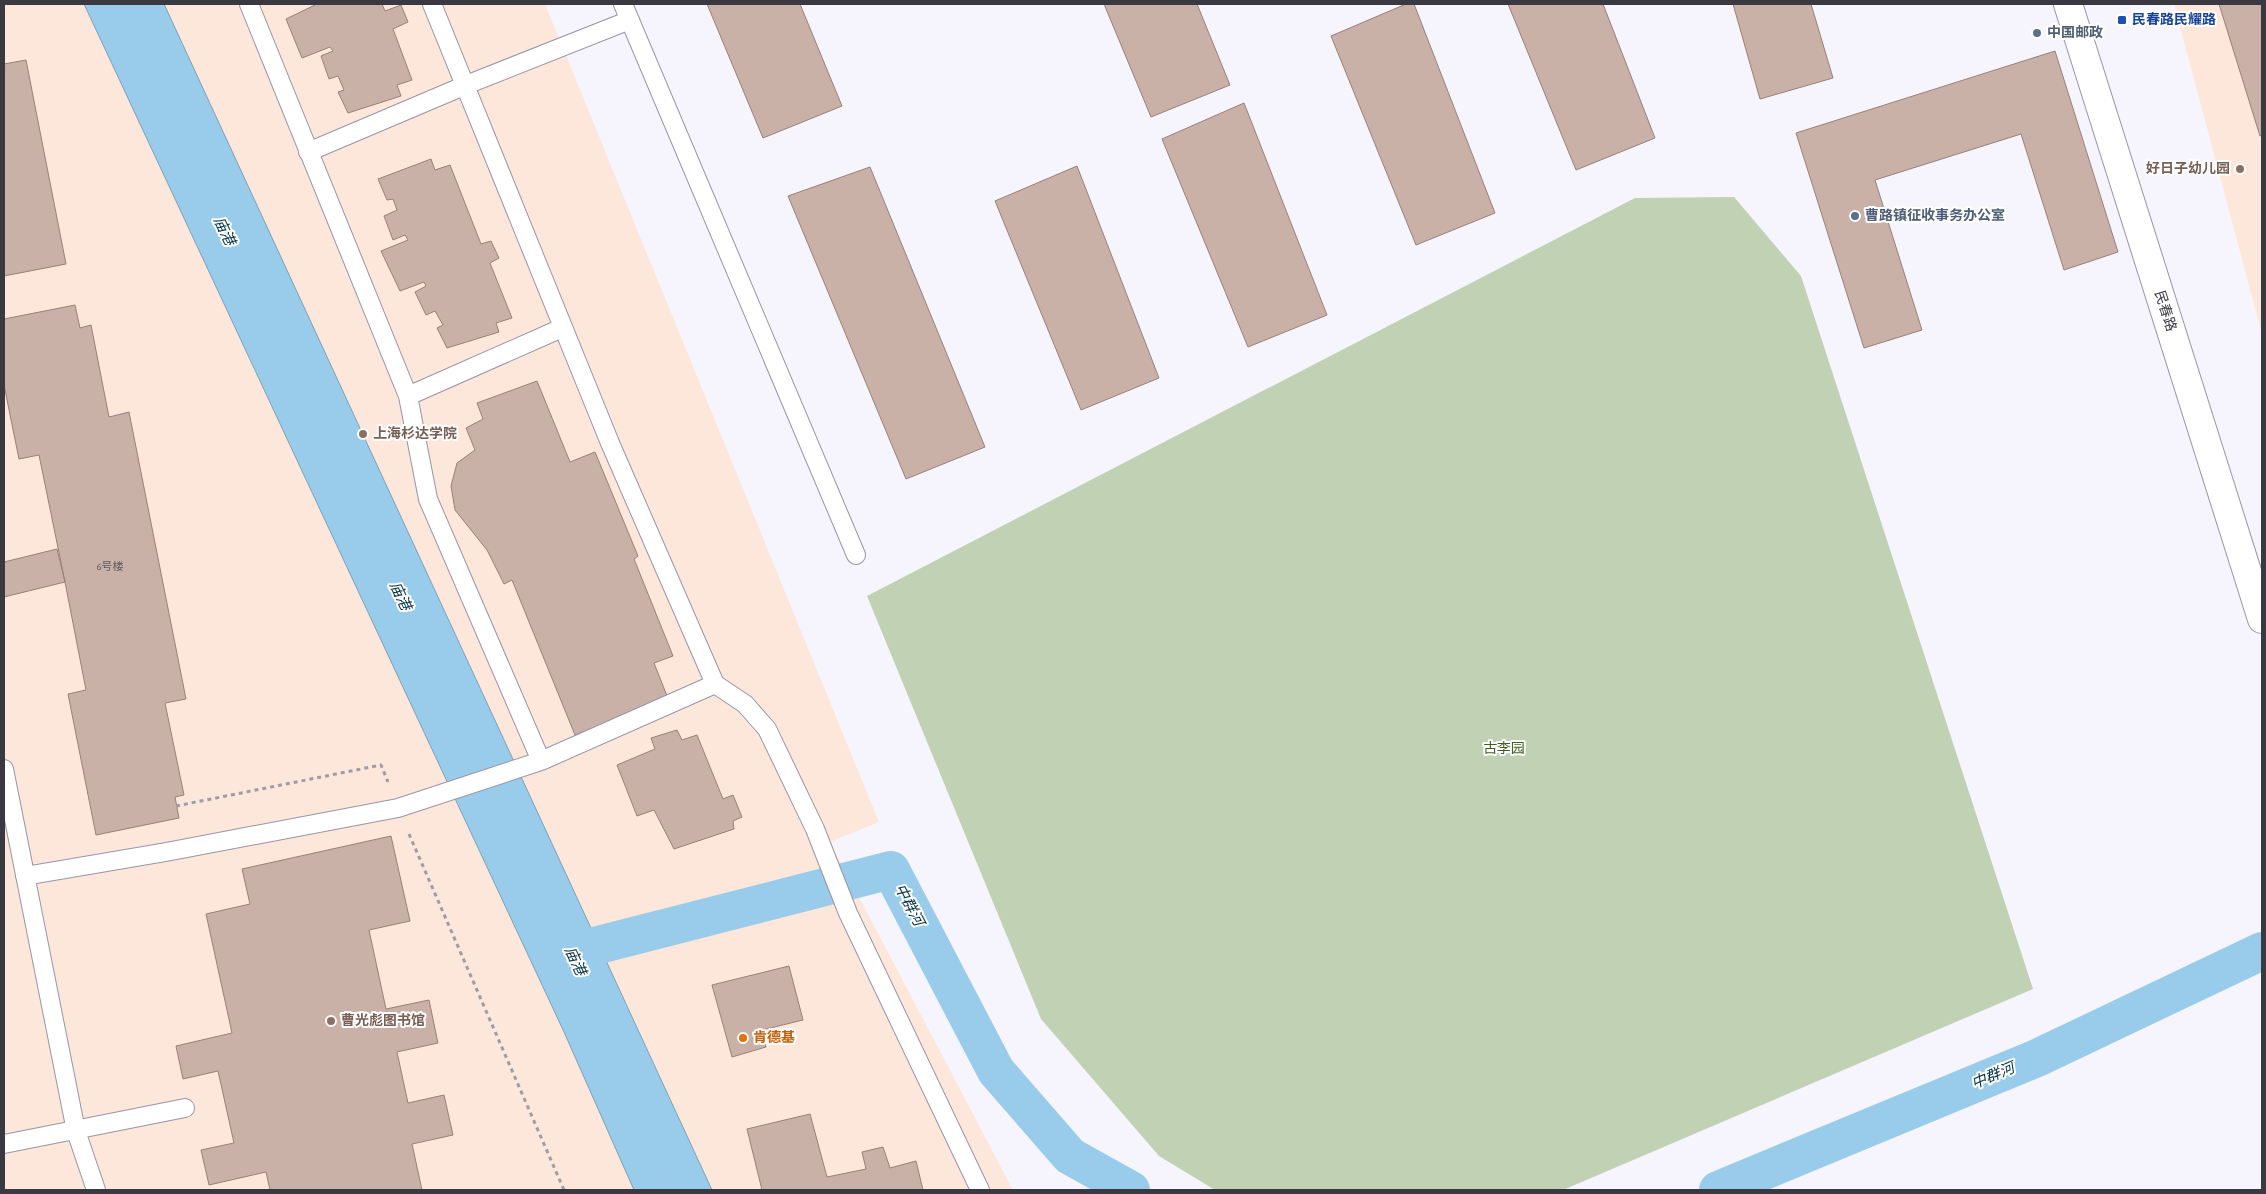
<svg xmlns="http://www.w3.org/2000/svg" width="2266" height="1194" font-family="'Alegreya Sans','Noto Sans SC',sans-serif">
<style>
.education{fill:#fde7da}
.green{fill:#c0d1b4}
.water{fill:#98ccea;stroke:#7ca0b8}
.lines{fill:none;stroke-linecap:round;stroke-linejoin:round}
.canal{stroke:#98ccea;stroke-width:38}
.building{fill:#cab1a8;stroke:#988078}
.service-casing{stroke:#9894a9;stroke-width:20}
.tertiary-casing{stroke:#9894a9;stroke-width:30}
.path{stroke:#9e9da6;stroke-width:3;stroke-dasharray:4 4;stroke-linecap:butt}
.service{stroke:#fff;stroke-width:18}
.tertiary{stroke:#fff;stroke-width:28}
.transit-dot{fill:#1a4fb4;stroke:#fff;stroke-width:2}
.service-dot{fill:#5c6f8a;stroke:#fff;stroke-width:2}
.education-dot{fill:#8d6e63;stroke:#fff;stroke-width:2}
.food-dot{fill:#e8710a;stroke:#fff;stroke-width:2}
.labels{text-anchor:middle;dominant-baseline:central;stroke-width:4;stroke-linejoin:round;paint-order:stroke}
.number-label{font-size:11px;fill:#5e575c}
.transit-label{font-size:14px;font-weight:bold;fill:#164399;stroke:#fff;text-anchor:start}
.service-label{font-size:14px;font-weight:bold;fill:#4e5e75;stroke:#fff;text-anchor:start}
.education-label{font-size:14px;font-weight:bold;fill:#785e54;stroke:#fff;text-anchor:start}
.street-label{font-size:14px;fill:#3a3942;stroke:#fff}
.park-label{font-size:14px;fill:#3f6020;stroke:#fff}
.food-label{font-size:14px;font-weight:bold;fill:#c56008;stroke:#fff;text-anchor:start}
.water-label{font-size:15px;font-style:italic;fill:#063448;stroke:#fff}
</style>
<rect width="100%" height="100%" fill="#f6f5fe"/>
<path class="education" d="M4 4H545L879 822 830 842 1013 1190H4Z
M2174 4H2262V334Z"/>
<path class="green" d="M1734 197 1801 276 2033 989 1563 1190H1215L1159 1156 1041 1019 867 596 1635 198Z"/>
<path class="water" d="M84 4H164L712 1190H634L564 1032Z"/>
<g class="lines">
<path class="canal" d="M571 952 891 870 996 1071 1070 1156 1131 1190
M1718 1190 2037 1058 2262 951"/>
</g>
<path class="building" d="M315 4H382L385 11 401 5 408 22 393 29 412 80 397 85 401 96 348 113 338 92 344 90 338 76 329 79 321 56 333 51 330 47 302 58 286 19 315 5Z
M707 4H800L842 106 763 138Z
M1104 4H1197L1230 85 1151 117Z
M1406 4H1414L1495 213 1416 245 1331 36Z
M1508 4H1603L1655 138 1576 170Z
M1733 4H1811L1833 78 1760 99Z
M2219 4H2262V135L2260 136Z
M2055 51 2118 252 2064 270 2021 134 1875 180 1922 330 1864 348 1796 133Z
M26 60 66 264 4 276V64Z
M1244 103 1327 315 1248 347 1162 139Z
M431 159 435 170 450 165 481 244 491 241 499 258 490 263 512 318 496 323 499 332 447 348 437 328 443 325 435 311 426 315 415 292 426 286 424 282 400 291 381 251 408 240 405 235 393 240 384 216 397 210 393 199 387 200 378 179Z
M1077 166 1159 378 1081 410 995 201Z
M870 167 985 447 906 479 788 196Z
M75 305 80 328 91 325 109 417 129 412 186 699 165 703 184 795 175 797 179 818 96 835 68 694 86 690 65 582 39 455 19 459 4 385V319Z
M537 381 570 462 595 452 638 556 634 559 673 656 654 663 669 701 575 735 512 580 504 584 487 550 455 510 451 486 457 463 475 450 466 428 483 419 477 403Z
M57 549 65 582 4 597V562Z
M677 730 682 740 697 735 723 799 733 795 742 817 733 821 734 829 674 849 654 810 637 816 617 765 655 749 651 738Z
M391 836 410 921 369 930 386 1009 429 1000 438 1043 397 1052 408 1103 444 1095 453 1135 412 1144 422 1190H270L266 1172 209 1185 201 1150 234 1143 218 1071 183 1079 176 1046 232 1033 206 914 250 904 242 869Z
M789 966 803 1020 762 1030 766 1047 732 1057 712 985Z
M810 1114 827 1177 866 1169 862 1152 883 1147 890 1168 916 1161 923 1190H762L747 1129Z"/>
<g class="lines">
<g class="service-casing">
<path id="service" d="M249 4 408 396 428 499 541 761 715 684
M432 4 610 443 715 684 745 704 767 729 815 829 848 913 980 1190
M623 4 856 555
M308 152 466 85 630 20
M408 396 562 328
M4 769 76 1131 96 1190
M25 876 166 852 398 808 541 761
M4 1144 185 1108"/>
</g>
<g class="tertiary-casing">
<path id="tertiary" d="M2068 4 2262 619"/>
</g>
<path class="path" d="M176 806 381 765 388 782
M409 834 564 1190"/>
<use href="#service" class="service"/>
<use href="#tertiary" class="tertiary"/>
</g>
<rect class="transit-dot" x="2117" y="15" width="10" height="10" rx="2.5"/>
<g class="service-dot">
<circle cx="2037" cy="33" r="5"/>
<circle cx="1855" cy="216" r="5"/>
</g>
<g class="education-dot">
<circle cx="2240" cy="169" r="5"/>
<circle cx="363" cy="434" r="5"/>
<circle cx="331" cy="1021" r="5"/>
</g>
<circle class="food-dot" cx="743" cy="1038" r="5"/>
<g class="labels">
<g class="number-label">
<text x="110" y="566">6号楼</text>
</g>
<g class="transit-label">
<text x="2132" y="20">民春路民耀路</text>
</g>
<g class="service-label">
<text x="2047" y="33">中国邮政</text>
<text x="1865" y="216">曹路镇征收事务办公室</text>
</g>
<g class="education-label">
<text x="2230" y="169" text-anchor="end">好日子幼儿园</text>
<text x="373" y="434">上海杉达学院</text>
<text x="341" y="1021">曹光彪图书馆</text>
</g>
<g class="street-label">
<text transform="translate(2165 311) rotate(72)">民春路</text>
</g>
<g class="park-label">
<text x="1504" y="749">古李园</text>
</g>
<g class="food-label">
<text x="753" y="1038">肯德基</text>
</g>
<g class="water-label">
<text transform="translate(224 231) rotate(64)">庙港</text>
<text transform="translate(400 596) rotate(64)">庙港</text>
<text transform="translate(909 905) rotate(62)">中群河</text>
<text transform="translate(575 961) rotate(65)">庙港</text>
<text transform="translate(1993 1076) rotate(-23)">中群河</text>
</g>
</g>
<rect width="2266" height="1194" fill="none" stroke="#3a3942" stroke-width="10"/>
</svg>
